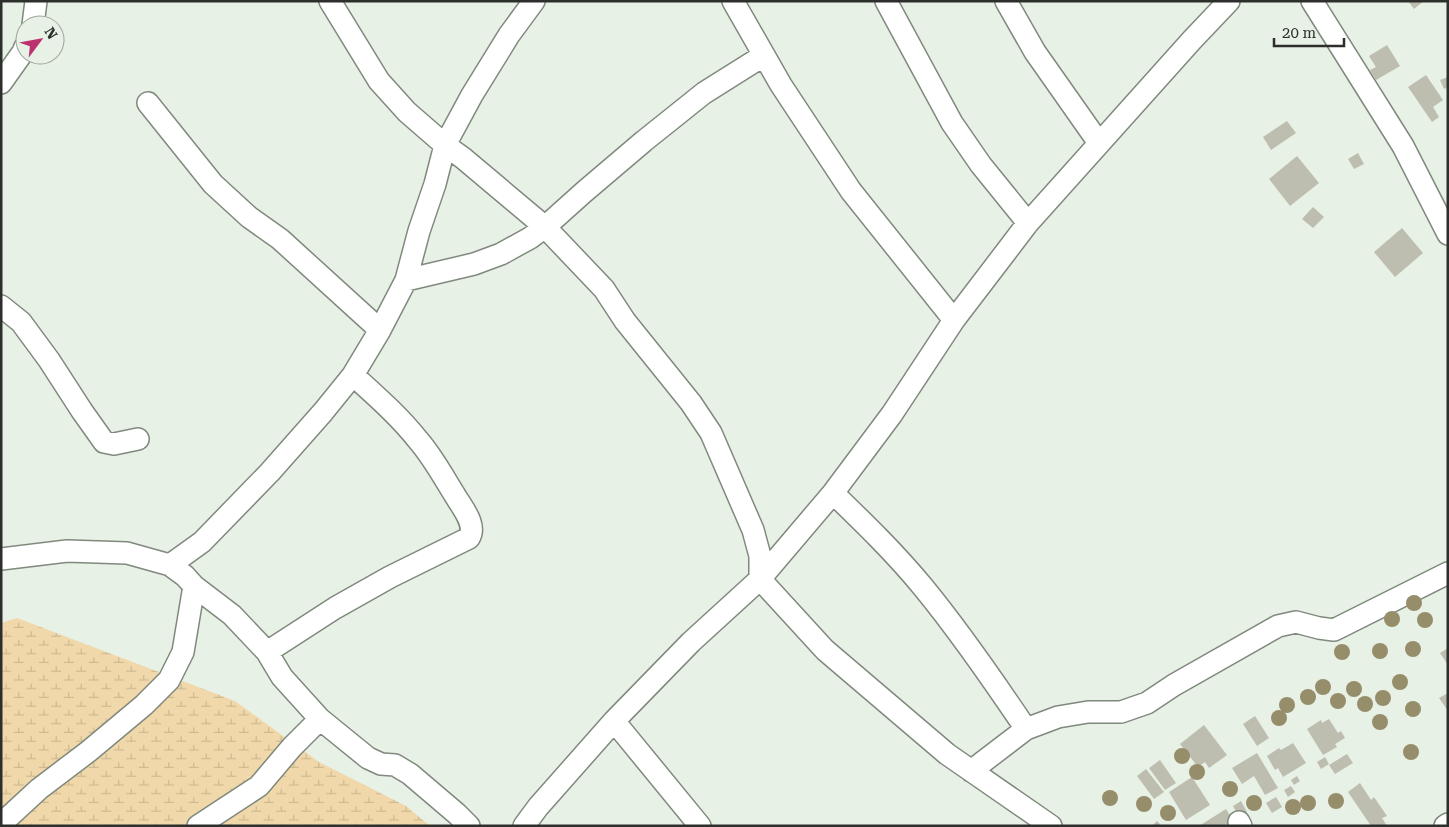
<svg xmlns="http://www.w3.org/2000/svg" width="1449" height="827" font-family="'Roboto Serif',serif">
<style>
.wetland{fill:url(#wetland-marsh)}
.building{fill:#bdbeb0}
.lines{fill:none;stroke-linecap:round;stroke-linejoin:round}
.minor-casing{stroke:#80897e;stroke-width:24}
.minor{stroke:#fff;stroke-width:21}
.tree{fill:#968d6b}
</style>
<defs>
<pattern id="wetland-marsh" width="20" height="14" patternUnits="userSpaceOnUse" patternTransform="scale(1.25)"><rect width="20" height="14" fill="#f0d8aa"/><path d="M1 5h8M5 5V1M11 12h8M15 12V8" fill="none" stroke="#ceba92"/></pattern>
</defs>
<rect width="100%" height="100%" fill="#e8f1e5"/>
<path class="wetland" d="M17 618 235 701 319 762 406 806 430 826H1V623Z"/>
<path class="building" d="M1408 1H1424L1414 9Z
M1387 45 1400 66 1376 80 1370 70 1376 67 1369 56Z
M1426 75 1443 100 1433 107 1439 117 1432 122 1408 87Z
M1448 77V87L1444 89 1440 80Z
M1287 121 1296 133 1271 150 1263 137Z
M1358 153 1364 164 1354 169 1348 159Z
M1297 156 1319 183 1290 206 1269 179Z
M1313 207 1324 217 1313 228 1302 219Z
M1402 228 1423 253 1395 277 1374 252Z
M1448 648V665L1440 653Z
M1448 693V711L1439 698Z
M1255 716 1269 738 1257 746 1243 724Z
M1329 719 1338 733 1341 731 1345 738 1335 744 1337 747 1323 755 1307 729 1321 720 1322 723Z
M1204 725 1227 755 1209 768 1205 762 1198 767 1180 744Z
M1293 743 1306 763 1283 777 1278 768 1275 770 1267 756 1279 748 1281 750Z
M1257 753 1278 788 1265 795 1254 776 1242 784 1232 768Z
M1347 754 1353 763 1335 774 1329 765Z
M1325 757 1329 764 1321 769 1317 762Z
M1160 760 1176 783 1165 790 1149 768Z
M1146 769 1164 792 1154 799 1137 776Z
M1297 776 1300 781 1294 785 1291 780Z
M1192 777 1210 805 1186 820 1169 792Z
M1360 783 1371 800 1374 797 1387 816 1382 818 1387 826H1371L1348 792Z
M1291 786 1295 792 1288 797 1284 790Z
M1276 797 1282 807 1272 813 1266 803Z
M1241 801 1247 812 1239 817 1233 806Z
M1226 809 1233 820 1224 826H1199Z
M1157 821 1162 826H1152Z"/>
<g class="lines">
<g class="minor-casing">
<path id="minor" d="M330 1 379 81 407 112 445 145 463 158 545 227 604 289 625 321 691 403 711 433 753 530 760 556V579L825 650 947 754 1051 826
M733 1 781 85 851 191 954 320
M886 1 952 123 981 165 1028 223
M1006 1 1035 52 1099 143
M1312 1 1403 146 1448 234
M33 25 36 1
M1 83 23 52 25 47
M148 103 213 184 249 217 280 239 380 330
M406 280 474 264 501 254 530 238 545 227 584 192 644 141 704 93 763 56
M1 306 21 322 49 360 82 411 104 442 114 444 138 439
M833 493C864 523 895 553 923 587 960 632 993 680 1026 729
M1 559 67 551 127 553 170 565 185 576 194 586 232 615 267 652 282 677 320 719 368 758 381 764 395 765 410 774 457 814 469 826
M170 565 202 542 270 472 323 412 353 375 380 330 406 280 419 231 435 184 445 145 472 95 509 35 534 1
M267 652 335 608 390 577 469 538C477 525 463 509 456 497 444 478 433 457 418 440 399 416 376 396 353 375
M614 721 700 826
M971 771 1026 729 1058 717 1088 712H1121L1147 703 1174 685 1278 626 1296 622 1319 628 1334 630 1448 573
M1239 822 1241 826
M1 824 39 789 89 751 144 705 169 680 183 652 194 586
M198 826 259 786 292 747 320 719
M524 826 538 807 614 721 691 642 760 579 833 493 892 414 954 320 1028 223 1192 40 1229 1
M1445 826 1448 824"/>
</g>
<use href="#minor" class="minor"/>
</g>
<g class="tree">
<circle cx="1414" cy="603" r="8"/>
<circle cx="1392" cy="619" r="8"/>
<circle cx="1425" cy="620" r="8"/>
<circle cx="1413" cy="649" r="8"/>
<circle cx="1380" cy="651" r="8"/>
<circle cx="1342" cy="652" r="8"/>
<circle cx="1400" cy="682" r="8"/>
<circle cx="1323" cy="687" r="8"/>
<circle cx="1354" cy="689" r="8"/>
<circle cx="1308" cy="697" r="8"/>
<circle cx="1383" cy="698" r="8"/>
<circle cx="1338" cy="701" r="8"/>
<circle cx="1365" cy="704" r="8"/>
<circle cx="1287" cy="705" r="8"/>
<circle cx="1413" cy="709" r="8"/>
<circle cx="1279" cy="718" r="8"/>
<circle cx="1380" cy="722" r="8"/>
<circle cx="1411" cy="752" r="8"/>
<circle cx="1182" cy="756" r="8"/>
<circle cx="1197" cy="772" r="8"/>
<circle cx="1230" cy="789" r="8"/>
<circle cx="1110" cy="798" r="8"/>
<circle cx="1336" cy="801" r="8"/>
<circle cx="1254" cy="803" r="8"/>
<circle cx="1308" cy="803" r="8"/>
<circle cx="1144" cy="804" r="8"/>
<circle cx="1293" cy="807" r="8"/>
<circle cx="1168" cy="813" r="8"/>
</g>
<rect width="1449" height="827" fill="none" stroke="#2c2f2b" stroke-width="5"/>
<g transform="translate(40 40) rotate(58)"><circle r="24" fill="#e8f1e5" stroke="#9da39b"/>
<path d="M0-4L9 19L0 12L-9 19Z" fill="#bb326e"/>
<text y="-8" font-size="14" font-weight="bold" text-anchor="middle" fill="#2c2f2b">N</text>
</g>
<path d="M1274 38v8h70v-8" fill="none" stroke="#2c2f2b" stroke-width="2.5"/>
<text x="1282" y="38" font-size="15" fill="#2c2f2b" stroke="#e8f1e5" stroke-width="4" paint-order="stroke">20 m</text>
</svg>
